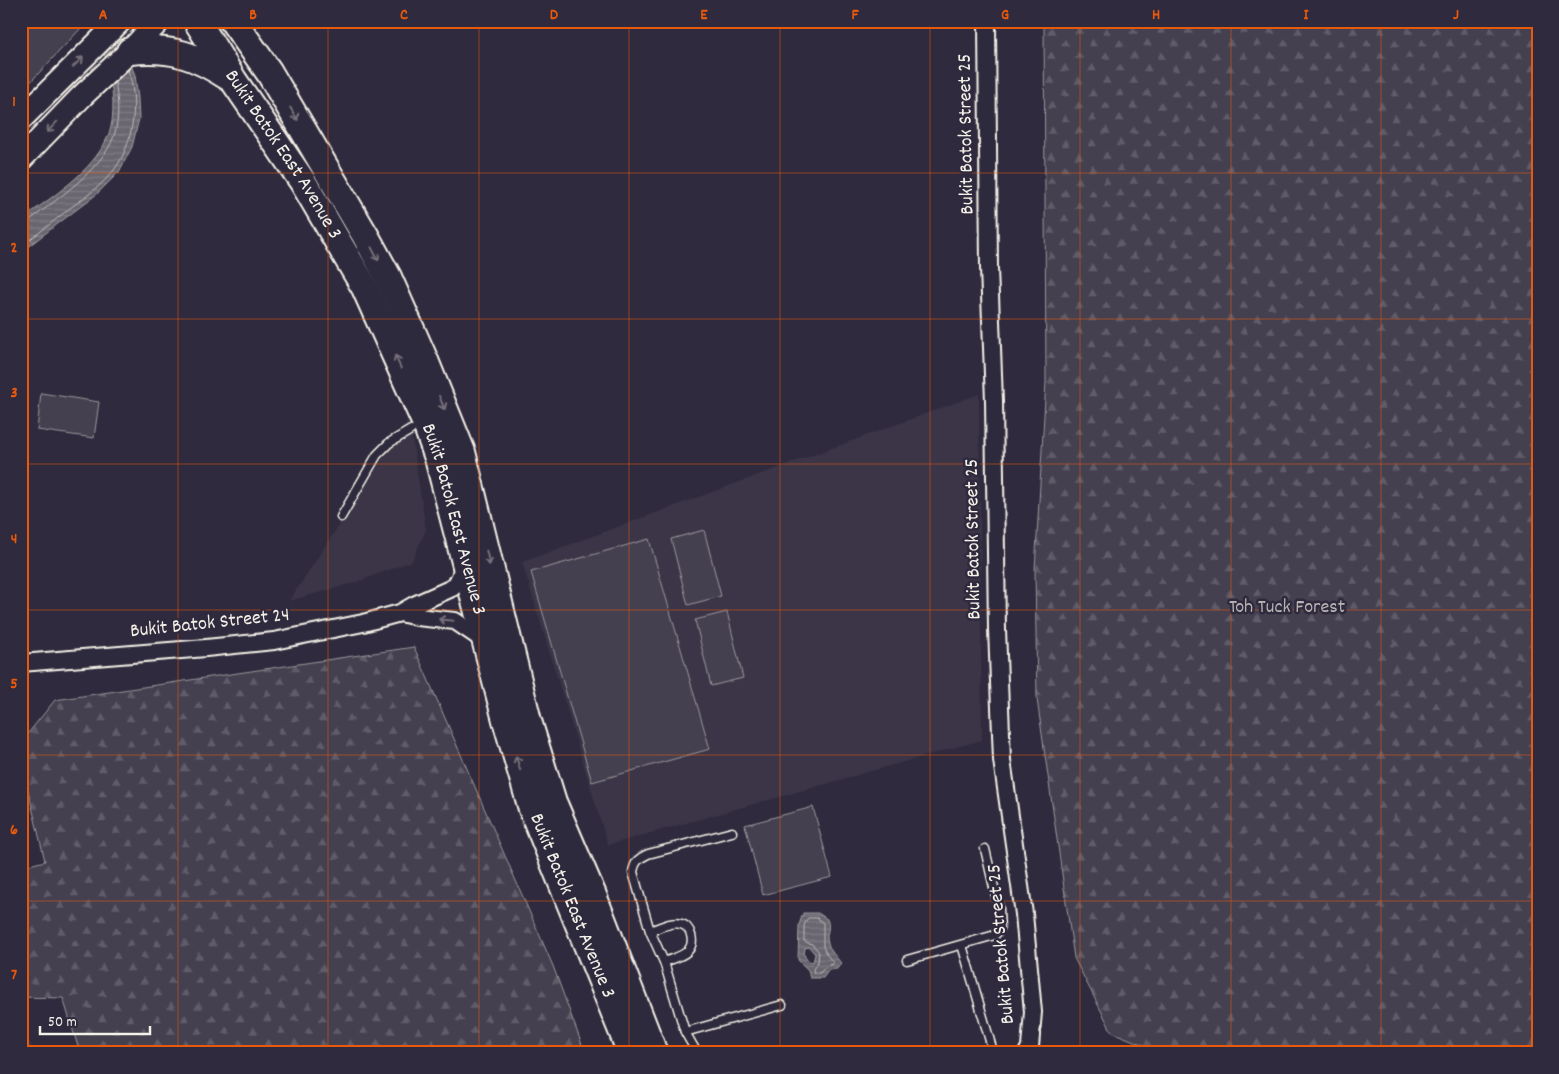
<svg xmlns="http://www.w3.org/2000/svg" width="1559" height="1074" font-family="Dekko,sans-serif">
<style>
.built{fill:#3b3647}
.forest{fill:url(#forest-firs);stroke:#9c989c}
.pitch{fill:#454050;stroke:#9c989c}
.water{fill:url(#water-rules);stroke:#a19ea0;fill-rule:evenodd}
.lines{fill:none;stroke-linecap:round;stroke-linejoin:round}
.shore{stroke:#bdb9b8;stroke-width:1}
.lane-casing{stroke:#f4f1e8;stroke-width:11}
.street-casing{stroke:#f4f1e8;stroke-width:20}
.secondary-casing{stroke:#f4f1e8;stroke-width:26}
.primary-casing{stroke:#f4f1e8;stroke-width:30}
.lane{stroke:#2f2a3d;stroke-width:8}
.street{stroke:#2f2a3d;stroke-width:16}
.secondary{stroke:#2f2a3d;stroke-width:22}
.primary{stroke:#2f2a3d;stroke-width:26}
.oneway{stroke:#747079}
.grid{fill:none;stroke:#e8590c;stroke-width:1;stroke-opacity:0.55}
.labels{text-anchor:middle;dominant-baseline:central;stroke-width:5;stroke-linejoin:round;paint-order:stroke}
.street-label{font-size:20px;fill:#f4f1e8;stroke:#2f2a3d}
.park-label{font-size:20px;fill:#b7b3b3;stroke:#2f2a3d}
.neatline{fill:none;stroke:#e8590c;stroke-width:2}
.grid-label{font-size:16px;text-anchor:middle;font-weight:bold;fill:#e8590c}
</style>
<defs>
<pattern id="forest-firs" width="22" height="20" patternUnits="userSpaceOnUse" patternTransform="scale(1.25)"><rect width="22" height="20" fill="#454050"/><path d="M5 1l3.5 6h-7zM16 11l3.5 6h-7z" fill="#605c69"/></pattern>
<pattern id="water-rules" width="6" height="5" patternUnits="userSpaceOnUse" patternTransform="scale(1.25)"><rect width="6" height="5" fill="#6a6670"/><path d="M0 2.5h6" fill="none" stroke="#807c84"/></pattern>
</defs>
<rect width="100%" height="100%" fill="#2f2a3d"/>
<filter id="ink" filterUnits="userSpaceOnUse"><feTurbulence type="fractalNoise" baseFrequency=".02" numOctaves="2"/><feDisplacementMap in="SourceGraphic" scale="10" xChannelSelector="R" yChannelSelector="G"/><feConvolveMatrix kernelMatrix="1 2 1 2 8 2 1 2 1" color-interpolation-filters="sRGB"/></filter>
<g filter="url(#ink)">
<path class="built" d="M979 394 982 740 608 845 522 562Z
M409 419 426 530 412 561 357 582 289 601Z
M21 1024 35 1053H21Z"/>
<path class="forest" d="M1044 21H1538V1053H1157L1156 1050 1112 1032 1074 958 1037 699 1035 570 1046 381Z
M414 647 553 966 585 1053H80L63 998 21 997V867L45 861 21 761V742L55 700Z"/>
<path class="pitch" d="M21 21H77L83 26 21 92Z
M41 393 99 402 94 438 37 430Z
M704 530 721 596 688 605 671 539Z
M649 539 710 749 592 782 531 572Z
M727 612 743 678 711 686 695 620Z
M813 807 832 877 763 895 745 825Z"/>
<path class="water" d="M93 21H114L135 75 138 98 139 119 132 147 119 172 97 194 21 252V220C51 197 93 172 108 136 116 118 113 87 108 68 105 53 98 37 93 21Z
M803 913H818L827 919C830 926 828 930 827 936 827 948 834 954 841 963L837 969 829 970 823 978H810L808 970 798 960 799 925ZM809 947 815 954 813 962 809 961 804 955 805 948Z"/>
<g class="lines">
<path class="shore" d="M21 224 26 223C53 202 103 169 114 136 120 118 118 99 115 82
M21 246C38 234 54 221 70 208 86 197 102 185 114 170 134 144 139 100 128 70
M809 918H817L823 923V947L827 955 833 962 832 964 826 966 820 973H814L813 969 818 962 819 952 812 944 806 942 804 941V926L807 919Z"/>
<g class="lane-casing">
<path id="lane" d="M341 517 377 455 389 443 411 430
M650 931C659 928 671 921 681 924 686 925 690 930 691 935 696 953 678 957 664 962
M962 945 992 1048 991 1053
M907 960 995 935 1000 929 999 909 985 849
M685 1032 782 1005
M697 1053 685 1032 664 962 650 931 633 872C635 861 638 859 648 854L732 832"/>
</g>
<g class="street-casing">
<path id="street" d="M987 21 989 268 994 401 997 629 1002 760 1024 914 1033 1012 1030 1047 1027 1053
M400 613 417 617 455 621 486 642
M21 663 206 648 274 641 363 623 400 613 414 605 452 588C460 582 462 572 463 563"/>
</g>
<g class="secondary-casing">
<path id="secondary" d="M21 119 120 21
M21 159 82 96 130 51 159 21"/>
</g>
<g class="primary-casing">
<g id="primary">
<path id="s1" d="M197 21 234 81 303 182 365 288 426 424 438 458 506 720 532 809 631 1053"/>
<path d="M233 21 269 72 365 235 388 277 426 363 462 452 528 721 553 802 592 893 654 1053"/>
<path d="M130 51C172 47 195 55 230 78"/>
</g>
</g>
<use href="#lane" class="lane"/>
<use href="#street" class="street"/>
<use href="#secondary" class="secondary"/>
<use href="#primary" class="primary"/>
</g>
<defs><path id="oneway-shaft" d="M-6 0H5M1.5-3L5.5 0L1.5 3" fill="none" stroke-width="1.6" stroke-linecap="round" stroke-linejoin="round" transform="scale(1.25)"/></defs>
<g class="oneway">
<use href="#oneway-shaft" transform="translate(78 62) rotate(-45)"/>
<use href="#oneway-shaft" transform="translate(294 114) rotate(59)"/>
<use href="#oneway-shaft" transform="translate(52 127) rotate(134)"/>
<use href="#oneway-shaft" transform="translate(375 254) rotate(62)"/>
<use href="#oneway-shaft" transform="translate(398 362) rotate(-114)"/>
<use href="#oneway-shaft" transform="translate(442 403) rotate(68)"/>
<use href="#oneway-shaft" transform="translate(488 558) rotate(77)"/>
<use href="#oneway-shaft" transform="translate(446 620) rotate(-174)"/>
<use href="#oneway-shaft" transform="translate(518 763) rotate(-107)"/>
</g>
</g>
<path class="grid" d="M178 21V1053M328 21V1053M479 21V1053M629 21V1053M780 21V1053M930 21V1053M1080 21V1053M1231 21V1053M1381 21V1053M21 173H1538M21 319H1538M21 464H1538M21 610H1538M21 755H1538M21 901H1538"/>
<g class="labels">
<g class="street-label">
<text transform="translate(967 134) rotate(-91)">Bukit Batok Street 25</text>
<text stroke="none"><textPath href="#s1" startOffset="159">Bukit Batok East Avenue 3</textPath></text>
<text stroke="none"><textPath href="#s1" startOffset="564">Bukit Batok East Avenue 3</textPath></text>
<text transform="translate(974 539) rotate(-91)">Bukit Batok Street 25</text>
<text transform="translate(210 624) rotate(-6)">Bukit Batok Street 24</text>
<text stroke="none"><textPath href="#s1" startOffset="969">Bukit Batok East Avenue 3</textPath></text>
<text transform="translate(1002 944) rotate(-95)">Bukit Batok Street 25</text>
</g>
<g class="park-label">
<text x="1287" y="608">Toh Tuck Forest</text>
</g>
</g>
<rect width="1559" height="1074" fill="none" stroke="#2f2a3d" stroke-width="55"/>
<path d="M40 1026v8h110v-8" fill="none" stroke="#f4f1e8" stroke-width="2.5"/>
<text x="48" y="1026" font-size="15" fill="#f4f1e8" stroke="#2f2a3d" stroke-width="4" paint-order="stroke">50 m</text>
<rect x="28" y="28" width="1504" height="1018" class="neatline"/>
<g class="grid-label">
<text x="103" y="19">A</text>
<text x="253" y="19">B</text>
<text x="404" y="19">C</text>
<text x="554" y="19">D</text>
<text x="704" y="19">E</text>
<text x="855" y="19">F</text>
<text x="1005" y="19">G</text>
<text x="1156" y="19">H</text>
<text x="1306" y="19">I</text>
<text x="1456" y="19">J</text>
<text x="14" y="106">1</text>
<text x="14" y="252">2</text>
<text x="14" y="397">3</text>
<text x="14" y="543">4</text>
<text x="14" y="688">5</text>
<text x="14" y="834">6</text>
<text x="14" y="979">7</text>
</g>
</svg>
